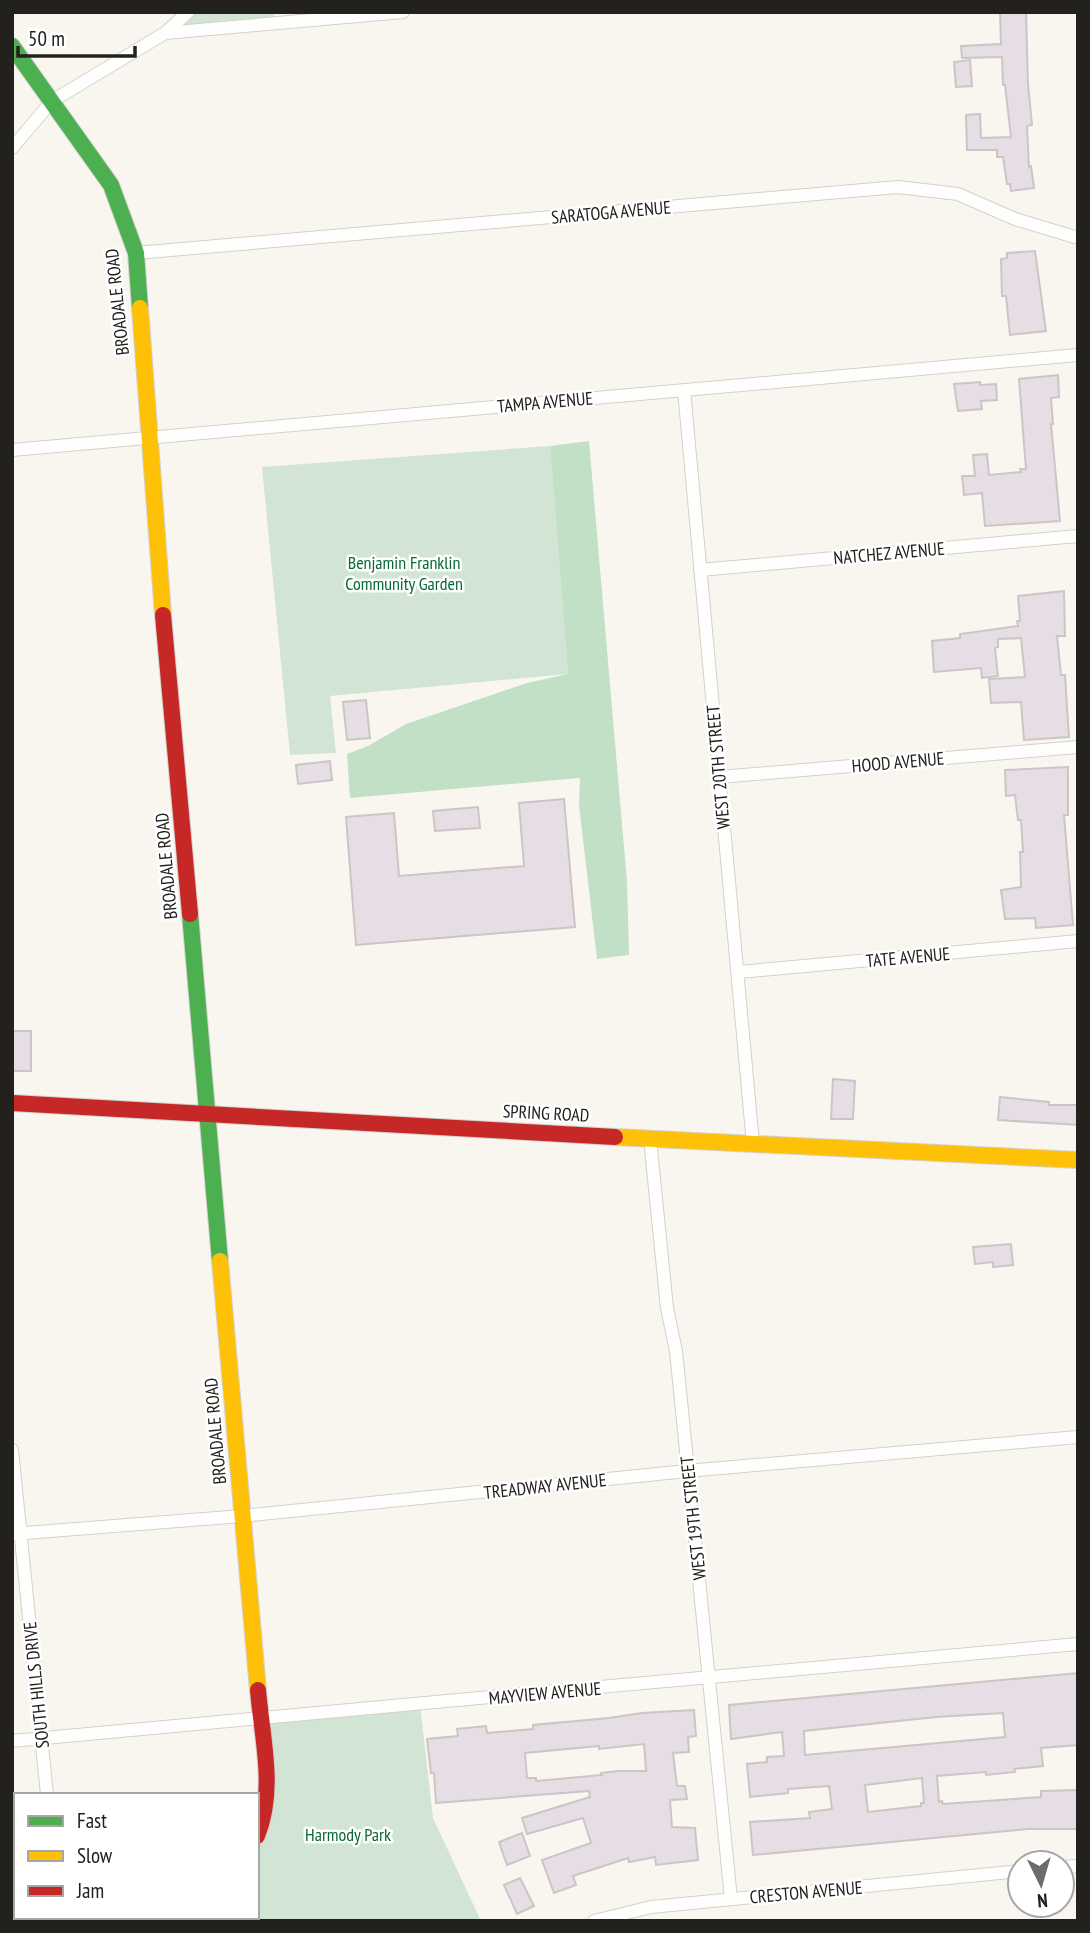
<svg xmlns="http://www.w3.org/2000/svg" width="1090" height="1933" font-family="'PT Sans Narrow',sans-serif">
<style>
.green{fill:#d2e4d3}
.forest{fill:#c1e0c5}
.building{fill:#e7dde4;stroke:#c9c6c5;stroke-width:2;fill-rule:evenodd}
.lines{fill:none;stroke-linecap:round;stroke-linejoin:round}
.street-casing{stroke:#d4d1cd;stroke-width:14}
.fast-casing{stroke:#d4d1cd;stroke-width:18}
.slow-casing{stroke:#d4d1cd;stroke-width:18}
.jam-casing{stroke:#d4d1cd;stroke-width:18}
.street{stroke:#fefefd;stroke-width:12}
.fast{stroke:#4caf50;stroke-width:16}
.slow{stroke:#ffc107;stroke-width:16}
.jam{stroke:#c62828;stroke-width:16}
.labels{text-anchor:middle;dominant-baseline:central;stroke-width:5;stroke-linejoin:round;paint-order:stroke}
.street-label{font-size:18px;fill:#23211d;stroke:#fff}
.park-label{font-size:18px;fill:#086933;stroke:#fff}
</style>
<rect width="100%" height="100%" fill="#f9f6f0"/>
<path class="green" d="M188 12H273L277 23 165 33Z
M550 446 568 674 330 696 336 753 290 755 262 467Z
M420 1704 433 1818 481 1921H60V1917H257V1836L262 1826 260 1717Z"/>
<path class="forest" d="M589 441 627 882 629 955 597 959 579 805 580 778 350 798 347 754 368 746 406 724 527 683 568 674 550 446Z"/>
<path class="building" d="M1000 12H1026L1028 84 1032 125 1027 126 1029 167 1031 166 1034 188 1011 191 1010 184H1007L1003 157H997V150H967L966 115 980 114 981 138 1011 137 1005 85H1003L1002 57 962 58 961 46 1001 44Z
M970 60 972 86 956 87 954 62Z
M1035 251 1046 331 1010 335 1006 296H1002L1001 259 1007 258V253Z
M1058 375 1059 397 1051 398 1053 424H1051L1060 521 985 526 982 493 964 495 962 476H975L973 455 987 454 989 475 1021 472 1020 469H1026L1019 379Z
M980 382V385L996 384 997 400 981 401 982 409 958 411 954 384Z
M1064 591 1065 636H1057L1061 675H1065L1069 737 1024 740 1021 702 991 703 989 679 1025 677 1021 638 998 639V647L995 648 998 676 982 678 981 668 934 672 932 641 960 638V634L1018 626 1017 621H1020L1018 596Z
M366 700 370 738 347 740 343 702Z
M330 761 332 780 298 784 296 765Z
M1068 767V815H1064L1073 925 1036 928 1035 918 1005 919 1001 890 1021 887 1020 852H1023L1021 820H1018L1015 795 1006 796 1005 770Z
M564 799 575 927 356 945 346 817 394 813 399 876 524 866 519 803Z
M478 807 480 828 435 831 433 811Z
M12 1031H31V1071H12Z
M833 1079 855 1081 853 1119H831Z
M1000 1097 1049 1102V1105H1078V1125L998 1120Z
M1011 1244 1013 1265 993 1267V1262L975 1264 973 1247Z
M1078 1673V1745L1041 1748 1043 1766 1014 1769 1015 1772 986 1775V1772L937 1776 939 1802 942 1801 943 1804 1041 1797V1791L1078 1790V1829H1028L753 1855 750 1822 810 1818 809 1812 832 1809 829 1786 788 1789V1793L750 1797 747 1764 767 1762V1757L784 1756 782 1732 731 1739 729 1705ZM1003 1713 1005 1737 805 1755 804 1731 936 1717ZM922 1778 924 1803H921V1806L868 1812 865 1785Z
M694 1710 696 1736 688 1737 689 1752 673 1753 677 1786H685L687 1799 670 1800 672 1827 695 1828 698 1860 656 1865 655 1857 629 1862 628 1858 573 1876 576 1885 554 1893 542 1860 591 1843 583 1818 527 1834 522 1818 590 1797 589 1791 436 1803 434 1773H431L427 1739 458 1736 457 1729 486 1726 487 1733 533 1729V1725L609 1718 642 1713ZM644 1744 646 1771H617L601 1773 602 1775 536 1781V1778H527L525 1753 599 1746V1749Z
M522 1833 530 1856 507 1865 499 1842Z
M520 1878 534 1906 517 1914 504 1885Z"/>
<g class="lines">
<g class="street-casing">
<path id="street" d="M165 33 403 12
M12 148 52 101 165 33 188 12
M136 253 898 187 958 194 1015 219 1078 238
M684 390 753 1144
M12 450 1078 355
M700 570 1078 536
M719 777 1078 747
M739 972 1078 941
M650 1139 667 1308 676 1351 731 1899
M12 1450 47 1795
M12 1534 242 1516 687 1471 1078 1437
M12 1741C367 1706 723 1678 1078 1644
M1062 1867 1078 1866
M22 1921 53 1917
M594 1921 651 1907 1020 1871"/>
</g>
<g class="fast-casing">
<path id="fast" d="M12 46 111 185 136 253 140 308
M190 914 220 1261"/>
</g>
<g class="slow-casing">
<path id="slow" d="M140 308 163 615
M615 1137 1078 1160
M220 1261 258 1690"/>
</g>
<g class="jam-casing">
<path id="jam" d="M163 615 190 914
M12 1103 615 1137
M257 1836C276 1789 262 1739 258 1690"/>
</g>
<use href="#street" class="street"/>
<use href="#fast" class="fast"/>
<use href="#slow" class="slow"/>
<use href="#jam" class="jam"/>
</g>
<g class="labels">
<g class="street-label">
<text transform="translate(611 212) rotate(-5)">SARATOGA AVENUE</text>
<text transform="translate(117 302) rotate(-96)">BROADALE ROAD</text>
<text transform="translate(545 402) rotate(-5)">TAMPA AVENUE</text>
<text transform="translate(889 553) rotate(-5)">NATCHEZ AVENUE</text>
<text transform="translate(898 762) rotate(-5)">HOOD AVENUE</text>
<text transform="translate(718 767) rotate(-95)">WEST 20TH STREET</text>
<text transform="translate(166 866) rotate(-95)">BROADALE ROAD</text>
<text transform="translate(908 957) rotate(-5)">TATE AVENUE</text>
<text transform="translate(546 1113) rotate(3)">SPRING ROAD</text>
<text transform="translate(215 1431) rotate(-95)">BROADALE ROAD</text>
<text transform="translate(545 1486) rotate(-6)">TREADWAY AVENUE</text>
<text transform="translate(693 1518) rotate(-96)">WEST 19TH STREET</text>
<text transform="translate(36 1685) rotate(-96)">SOUTH HILLS DRIVE</text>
<text transform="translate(545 1693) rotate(-5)">MAYVIEW AVENUE</text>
<text transform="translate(806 1892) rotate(-5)">CRESTON AVENUE</text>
</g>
<g class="park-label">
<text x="404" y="562">Benjamin Franklin<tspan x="404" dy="21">Community Garden</tspan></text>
<text x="348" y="1834">Harmody Park</text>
</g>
</g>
<rect width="1090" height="1933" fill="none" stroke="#23211d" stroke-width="28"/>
<rect x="14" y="1793" width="245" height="126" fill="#ffffff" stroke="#a7a6a5" stroke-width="2"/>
<rect x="28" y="1816" width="35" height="10" fill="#4caf50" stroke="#a7a6a5" stroke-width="2"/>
<text x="77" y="1828" font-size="21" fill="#23211d">Fast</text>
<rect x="28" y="1851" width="35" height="10" fill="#ffc107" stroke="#a7a6a5" stroke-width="2"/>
<text x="77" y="1863" font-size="21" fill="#23211d">Slow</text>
<rect x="28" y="1886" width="35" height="10" fill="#c62828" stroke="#a7a6a5" stroke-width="2"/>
<text x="77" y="1898" font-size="21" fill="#23211d">Jam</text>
<g transform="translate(1041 1884) rotate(175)"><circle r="33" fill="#ffffff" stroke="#a7a6a5" stroke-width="2"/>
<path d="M0-5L12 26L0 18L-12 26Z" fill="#6e6c67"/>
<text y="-10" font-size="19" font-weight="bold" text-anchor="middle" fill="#23211d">N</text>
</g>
<path d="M18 46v10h117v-10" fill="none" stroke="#23211d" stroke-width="3.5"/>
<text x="28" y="46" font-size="21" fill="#23211d" stroke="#ffffff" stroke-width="5" paint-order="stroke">50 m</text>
</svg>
